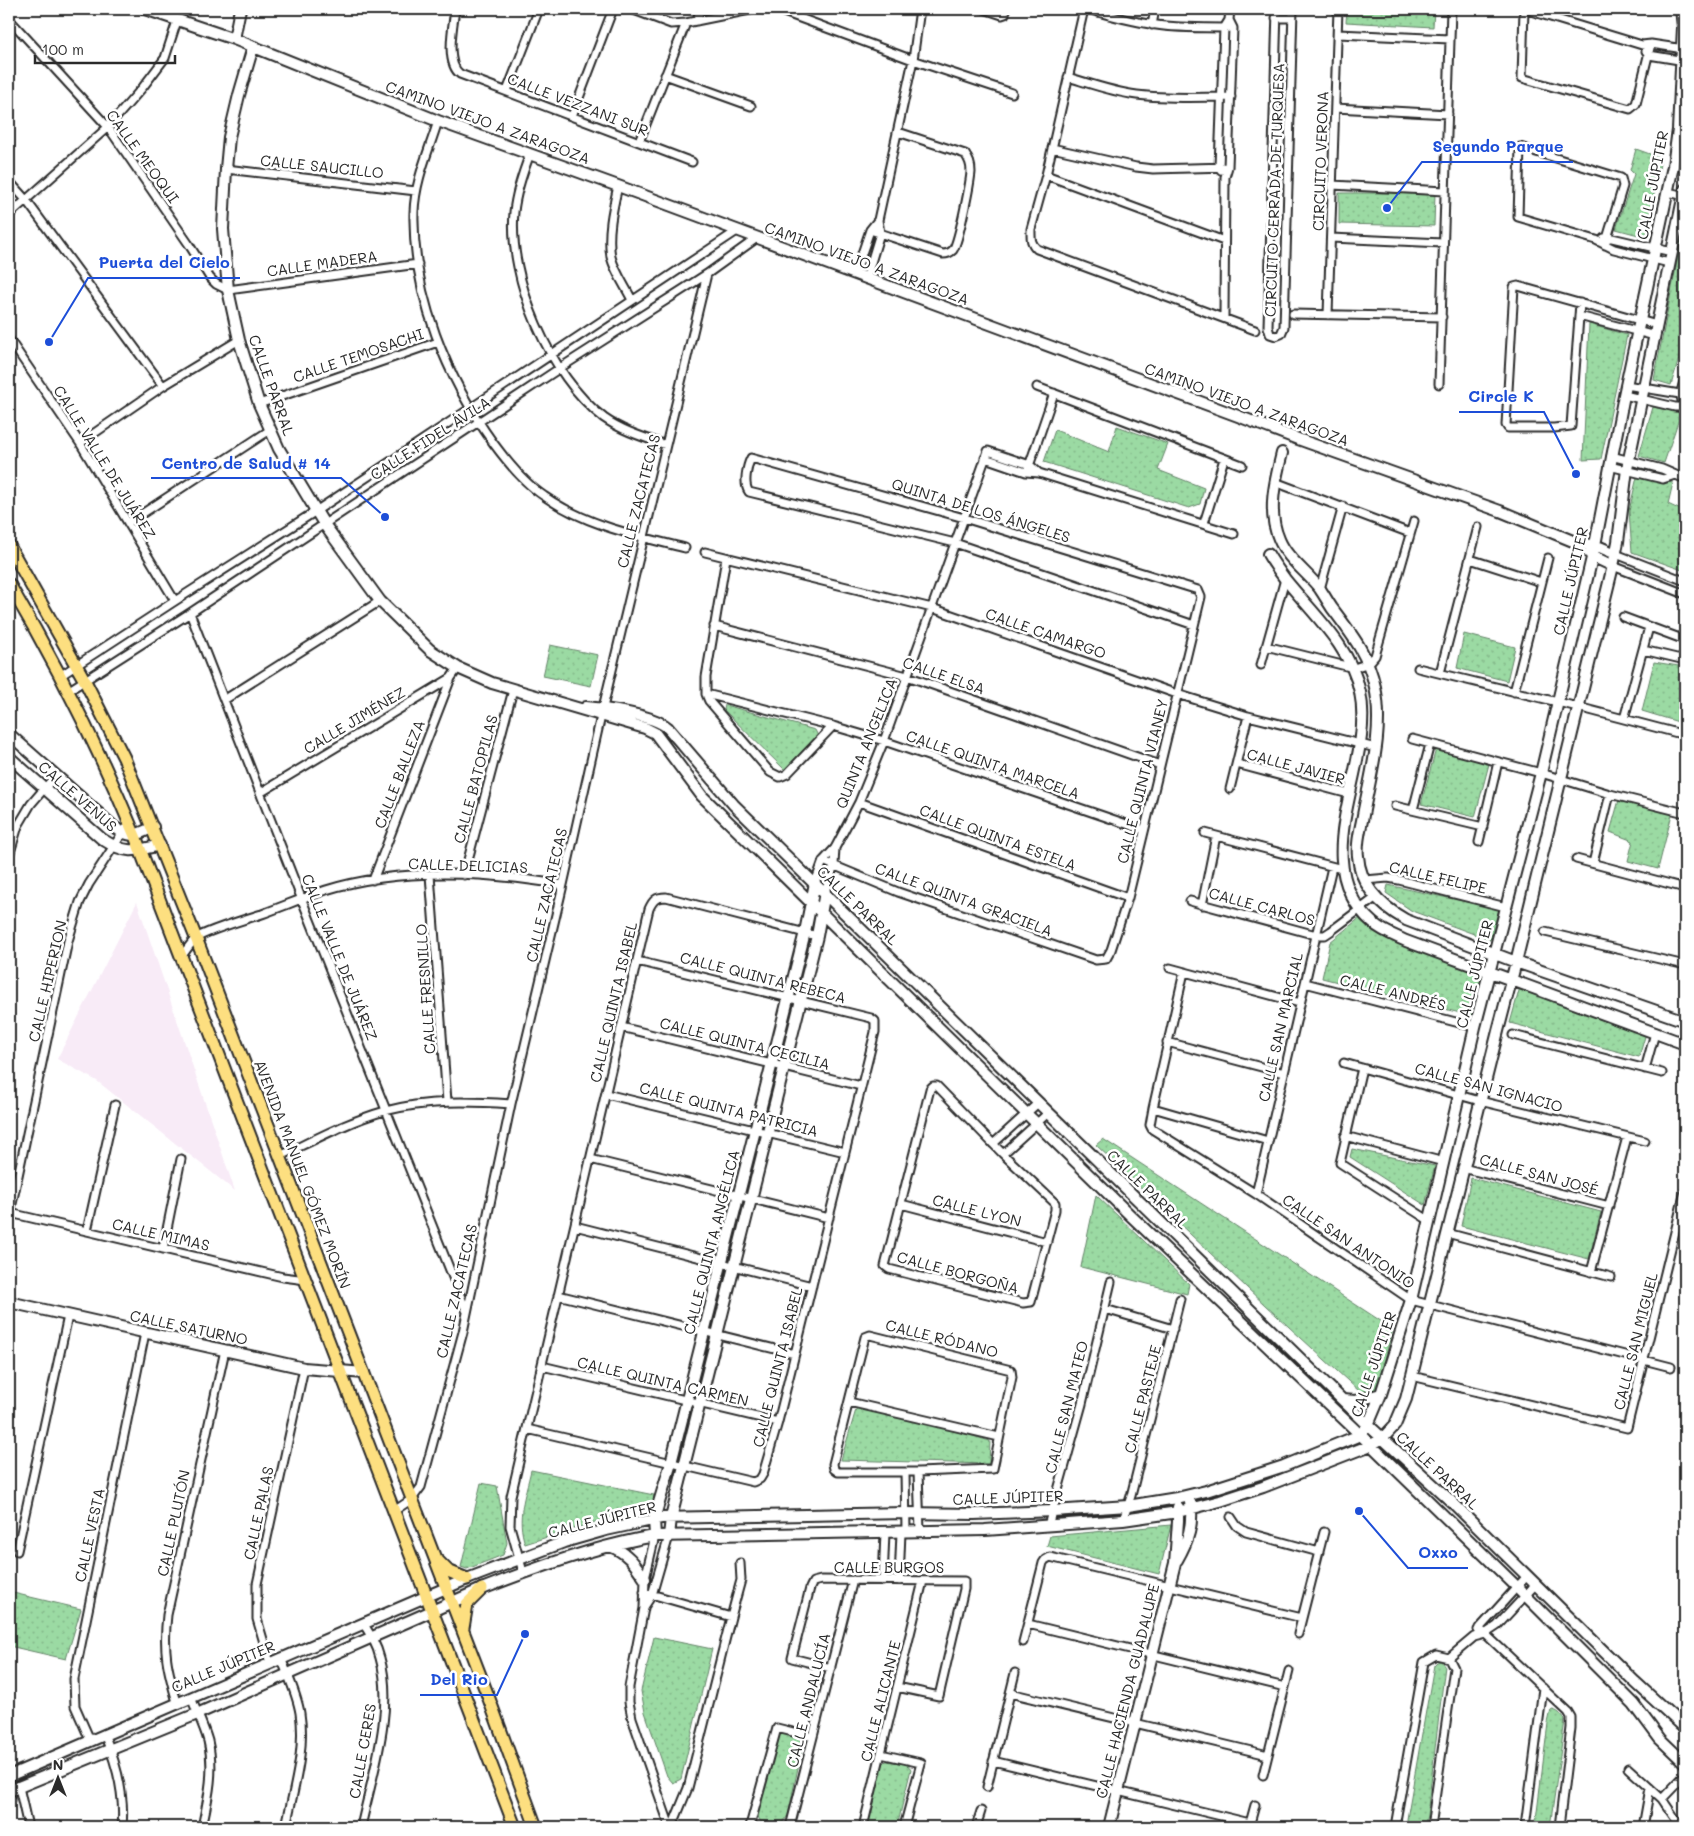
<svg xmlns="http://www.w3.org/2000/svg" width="1694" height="1836" font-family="Mali,sans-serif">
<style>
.built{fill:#f8ebf7}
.park{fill:url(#park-dots);stroke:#638267}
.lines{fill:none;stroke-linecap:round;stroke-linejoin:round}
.street-casing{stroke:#2b2b2b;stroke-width:11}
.secondary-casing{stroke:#2b2b2b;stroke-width:14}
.primary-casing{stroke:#2b2b2b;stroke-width:15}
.street{stroke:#fff;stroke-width:7}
.secondary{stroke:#fff;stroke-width:10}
.primary{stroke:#fddf80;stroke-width:11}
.labels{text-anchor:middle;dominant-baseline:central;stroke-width:5;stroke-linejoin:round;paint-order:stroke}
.street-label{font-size:15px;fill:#2b2b2b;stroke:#fff}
.leader{fill:none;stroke:#1d4ed8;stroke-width:2}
.callout-dot{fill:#1d4ed8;stroke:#fff;stroke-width:2}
.callout-label{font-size:16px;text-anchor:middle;font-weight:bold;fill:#1d4ed8;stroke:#fff;stroke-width:5;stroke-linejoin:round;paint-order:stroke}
</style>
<defs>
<pattern id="park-dots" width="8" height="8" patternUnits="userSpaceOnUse" patternTransform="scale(1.25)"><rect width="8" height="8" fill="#9bdaa3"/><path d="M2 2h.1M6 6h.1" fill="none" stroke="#86bb8c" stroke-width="1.8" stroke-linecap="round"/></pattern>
</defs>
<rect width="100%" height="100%" fill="#fff"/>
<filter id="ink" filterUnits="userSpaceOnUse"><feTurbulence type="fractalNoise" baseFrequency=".02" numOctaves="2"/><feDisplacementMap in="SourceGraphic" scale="10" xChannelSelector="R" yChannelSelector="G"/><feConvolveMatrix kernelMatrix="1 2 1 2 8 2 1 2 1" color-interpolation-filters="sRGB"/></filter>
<g filter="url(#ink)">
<path class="built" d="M137 902 235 1191 97 1081 57 1059Z"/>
<path class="park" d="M1347 9H1434L1433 27 1346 22Z
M1636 149 1661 158 1646 237 1616 229 1634 174 1630 170Z
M1339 193H1435L1434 226 1339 224Z
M1685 221V339L1671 385 1654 380Z
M1589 324 1627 335 1601 459 1583 460Z
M1653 407 1681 413 1664 463 1639 456Z
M1117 426 1168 444 1158 470 1204 488 1200 504 1189 508 1044 462 1055 430 1109 452Z
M1637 477 1673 483 1668 504 1685 512V571L1632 552 1629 511Z
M1464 634 1515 647 1507 681 1457 668Z
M550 645 598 655 591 686 543 676Z
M1654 662 1685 667V724L1642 711Z
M725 705 815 730 818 736 786 771 724 710Z
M1436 749 1489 764 1475 817 1421 804Z
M1619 800 1672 814 1658 869 1628 861 1633 841 1610 832Z
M1388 885 1499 909 1490 940 1412 911 1386 893Z
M1361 917 1385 938 1483 973 1472 1016 1322 978 1330 942Z
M1520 987 1646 1033 1639 1057 1510 1023Z
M1103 1139 1393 1329 1381 1374 1375 1389 1360 1392 1265 1305 1096 1145Z
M1352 1149 1435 1166 1425 1205 1350 1157Z
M1471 1178 1601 1212 1589 1259 1461 1226Z
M1096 1195 1189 1284 1187 1294 1081 1267Z
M858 1403 990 1441 989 1464 841 1460Z
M531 1470 654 1495 652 1504 525 1544C516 1517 525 1497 531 1470Z
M481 1483 497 1486 507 1543 503 1555 467 1569 461 1567Z
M1171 1525 1159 1574 1047 1546 1050 1536Z
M9 1592 81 1609 66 1659 9 1646Z
M654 1637 712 1649 681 1779 673 1783 667 1776 645 1712 641 1691Z
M1441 1661 1445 1666 1427 1815 1424 1827 1408 1826 1407 1819 1434 1665 1437 1662Z
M1551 1710C1558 1710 1561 1715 1565 1720L1550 1827H1535L1548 1723Z
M783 1734 800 1737 803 1741V1744L788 1815C780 1830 774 1825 760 1821L757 1814 777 1738 779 1735Z
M886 1761 907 1764 911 1769 897 1827H867L883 1764Z"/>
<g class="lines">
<g class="street-casing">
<path id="street" d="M455 9C453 26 445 63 460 74L692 162
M631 9 671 24 686 23 755 9 781 11 913 60 1012 93
M984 9 1002 15 1005 14 1006 9
M1084 9 1046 175 1031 229C1031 237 1030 243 1037 249L1255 330
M1087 9C1108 15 1129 21 1150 24 1176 29 1202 27 1228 28
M1277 9 1268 327 1270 334 1276 336 1281 334 1284 327 1293 9
M1276 18H1292
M9 19 108 127 188 243 210 278 216 284 228 290 418 264
M697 21 700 9
M1152 25 1155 9
M1338 34 1450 39
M1651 44 1636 104 1630 109 1522 78 1524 9 1642 45 1651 44 1684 49
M1646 51 1649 55 1685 61
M665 75 751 106
M1068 77C1091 84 1113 92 1137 95 1168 99 1199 97 1231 97
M507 91 539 9
M1335 108 1448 114
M572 116 613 9
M438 121C429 151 415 180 414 212 412 294 447 379 494 444 508 463 524 483 544 496 585 525 637 536 685 548
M639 142 686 23
M1052 148 1136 167 1153 169 1228 167
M530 154C523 172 516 192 514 212 508 279 550 377 604 418 622 431 646 438 666 445
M226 169 416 191
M1221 170 1219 167 1224 28 1229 20
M1046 175 1224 241
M9 181 26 200 163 386
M1332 185 1445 191
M618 186C613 208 607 233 611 257 615 272 625 286 632 300
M1668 192 1685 196
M9 215 108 127 143 87 165 58 177 21
M870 230 943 254C947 254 950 253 953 250 959 241 970 184 971 172 971 164 969 160 965 154L898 132
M1331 238 1443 243
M1604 238H1612L1672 252
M1605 245 1623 186 1621 178 1520 147 1518 217 1596 240 1614 249 1669 263
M855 274 870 230 878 220
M866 279 880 233 878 220 913 60 920 9
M1580 303 1571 426 1554 428H1508L1506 425 1514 287 1518 286 1657 325
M1293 314 1442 317
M1328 315 1338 9
M1579 316 1655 336
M1224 317 1225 177 1228 167 1233 28 1229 20 1230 9
M9 339 80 443 175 601
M1685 378C1682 388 1678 397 1685 406
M1439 384 1451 9
M1626 385 1680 394
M1037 387 1242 465
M1624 395 1675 407H1685
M259 404 438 342
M80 443 163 386 239 340
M1611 456 1662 469 1685 479
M985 458 1026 472 1039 473 1234 534
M1609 466 1663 479 1675 475
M1028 469 1054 393
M1275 482 1410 533
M128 523 270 430
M1204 523 1224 459
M705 552 932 608 1177 694 1248 716 1376 748
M1616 554 1685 581
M726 558 706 677V694L709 701 770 772 780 777 787 774 833 726
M1470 559 1541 582
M1613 566 1685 594
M1320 589 1343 506
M190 613 302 900 466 1310
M1623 617 1685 640
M714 626 907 676 1160 765
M1266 646 1354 668 1369 663 1375 656 1377 649 1414 521
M1643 650 1685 660
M1261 665 1285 579
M1418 668 1578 707 1685 735
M1440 673 1478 527
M60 676 175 601 316 511 737 231
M68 691 190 613 560 368 707 274 757 238
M1514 692 1548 558
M706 694 833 726 884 741 1144 830
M224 700 380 601
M1624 719 1649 627
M1412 739 1541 773 1610 794 1685 813
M1237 764 1349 794
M1230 789 1248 716
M260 793 451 678 458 668
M859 802 1128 898
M1395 806 1483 827
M1413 810 1430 744
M1205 833 1342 869
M1479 842 1498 762
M9 856 18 826 31 804 56 775
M1576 859 1685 888
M823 861 898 892 1096 960 1106 959 1111 950 1128 898 1201 597 1198 590 964 518 751 458C747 466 743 484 749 492L955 543 1194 625
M1593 863 1610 794
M430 875 447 1101
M464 875 513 690
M373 880 451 678
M1365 880 1388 878 1399 880 1506 907
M815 883 823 861 835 848 859 802 884 741 988 451 1030 465 1039 473
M825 892 834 865 835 848
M1190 901 1316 935H1325L1331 931 1375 898
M1202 905 1216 836
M1545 932 1685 965
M181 957C186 951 190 944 195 939 203 932 249 918 262 914 284 906 305 897 326 890 401 867 487 872 563 885
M1170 968 1300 1003
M1184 972 1153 1108 1150 1125 1152 1129 1256 1194 1411 1300 1671 1367
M1305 983 1475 1027
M621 1027 861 1086
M1513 1035 1662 1073
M1167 1042 1284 1073
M1344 1063 1480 1101 1645 1141
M1362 1068 1340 1163 1430 1221
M1645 1069 1655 1033
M933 1086H937L1003 1154 1055 1203V1210L1031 1302 1023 1303 889 1269 885 1266 930 1089Z
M606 1094 845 1152
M1153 1108 1268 1141
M1345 1136 1444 1162
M993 1144 1038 1103
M1003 1154 1048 1113
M280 1156C314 1140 349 1121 385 1111 427 1100 468 1101 511 1104
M590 1159 829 1218
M1463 1168 1609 1206
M1256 1194 1332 867
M901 1204 1047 1242
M10 1213 283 1277 306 1280
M9 1218 68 941 80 902 89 884 125 829
M575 1226 812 1286
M87 1231 115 1105
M1447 1233 1611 1277
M163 1249 181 1159
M1591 1272 1627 1137
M558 1295 795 1354
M1105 1309 1173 1329
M870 1335 1011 1370 1012 1377 993 1469 918 1472H838L834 1469 833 1464 864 1341 865 1337Z
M542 1366 778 1422
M1412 1376 1627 1428 1685 1191
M849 1402 999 1437
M527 1429 753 1482 760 1479 763 1474 778 1422 875 1032V1021L871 1018 637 961
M905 1472 906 1531
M918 1472 920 1531
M394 1511 412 1499 421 1487 463 1332 511 1104 563 885 601 716 707 274
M1231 1517 1237 1526 1246 1532 1319 1552
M1123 1520 1131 1496 1180 1299
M1048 1526 1082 1404 1111 1282
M655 1536 645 1579 644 1608 629 1687V1702L632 1718 670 1827
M17 1551 68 1316
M523 1572 510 1526 511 1496 649 909C653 900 656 897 666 897L817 936
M883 1581 885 1532
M899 1581 901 1532
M644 1592 731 1617
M644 1607 652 1595 669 1536
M1028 1624 1285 1687
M1479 1628 1568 1712 1571 1717V1728L1559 1827
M1478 1630 1527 1576
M1298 1634 1324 1532
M1023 1642 1043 1563 1045 1560 1050 1557 1302 1618
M281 1658C288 1676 297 1694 300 1713 306 1751 293 1790 286 1827
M270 1663 257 1619V1584L304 1368
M831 1668 792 1658 810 1588 813 1582 821 1580 964 1581V1589L939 1696 897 1687
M1010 1693 1268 1755
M191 1697C196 1711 204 1726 208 1741 215 1770 208 1799 202 1827
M177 1702C167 1668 163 1650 167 1615L225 1350
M104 1734C117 1764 125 1795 122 1827
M90 1740 75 1706 74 1679 145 1333
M881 1754 921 1763 904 1827
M993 1761 1250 1823
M1628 1768 1662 1799 1681 1827
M1263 1775 1289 1671
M19 1787 28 1827
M987 1787 1015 1673
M1662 1799 1685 1775
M361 1827C372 1776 395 1709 380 1658 377 1645 370 1634 363 1623
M672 1827 688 1788 731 1617 741 1580 740 1563
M755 1827 750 1826 777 1728 813 1737
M790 1827 853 1580
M863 1827 923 1581
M976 1827 981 1811
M1249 1827 1255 1805
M1397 1827 1396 1821 1424 1662 1436 1655 1449 1658 1474 1637 1485 1634 1497 1626 1536 1584
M1431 1827 1454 1668 1449 1658
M1525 1827 1543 1688
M1643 1827 1650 1788"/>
</g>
<g class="secondary-casing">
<path id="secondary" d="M145 9 234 39 438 121 618 186 1238 416 1298 439 1500 511 1580 544 1595 545 1616 554
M234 39 240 9
M253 47 239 95 229 137 226 169 223 229 228 290 239 340 259 404 279 449 324 524 380 601 430 650 458 668 492 683 645 728 655 733 702 796 1131 1216 1371 1445 1517 1587 1634 1704 1660 1739 1685 1763
M1282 453C1275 481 1267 512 1279 539 1287 559 1307 572 1320 589 1324 595 1328 602 1332 608 1352 635 1368 654 1375 687 1384 730 1371 773 1363 815 1361 828 1356 842 1358 856 1360 886 1381 906 1406 920L1516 962 1685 1021
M1588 552 1592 556 1613 566
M1268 554C1273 563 1279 571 1285 579 1313 614 1351 647 1360 692 1376 767 1302 861 1373 923 1382 931 1395 936 1406 941L1685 1044
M586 707C606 709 654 715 668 728L734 805 1368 1425 1453 1503 1635 1682 1685 1728
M9 734 114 827C131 839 135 836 153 827
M9 757 102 839C125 854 134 852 160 845
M9 1302 304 1368 364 1373
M1343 1400 1355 1401 1381 1394
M655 1536 654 1519 671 1463 805 932 815 883
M669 1536 671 1518 817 936 825 892
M610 1546C628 1553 635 1564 645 1579
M1177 1560C1188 1541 1194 1524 1190 1502
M9 1776 467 1579 564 1542 606 1530 661 1518 905 1513 974 1514 1053 1511 1128 1506 1177 1498 1206 1491 1284 1466 1360 1435 1368 1425 1381 1394 1411 1300 1475 1027 1541 773 1595 545 1624 395 1673 166 1678 130 1683 27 1681 9
M9 1791 197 1714 482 1589C535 1568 599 1545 655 1536L985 1530 1123 1520 1178 1512 1220 1501 1263 1487 1371 1445 1383 1438 1395 1425 1406 1399 1498 1031 1516 962 1613 566 1618 542 1627 469 1685 189
M1109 1827 1175 1563 1178 1521V1507"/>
</g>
<g class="primary-casing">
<path id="primary" d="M9 546 85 681 124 758 196 938 404 1478 488 1696 536 1827
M9 584C57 665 99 749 135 836L515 1827
M438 1561 448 1571 467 1579
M463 1628 467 1604 482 1589"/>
</g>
<use href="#street" class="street"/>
<use href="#secondary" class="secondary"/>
<use href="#primary" class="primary"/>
</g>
</g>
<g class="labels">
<g class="street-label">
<text transform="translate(578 104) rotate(21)">CALLE VEZZANI SUR</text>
<text transform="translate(488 122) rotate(20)">CAMINO VIEJO A ZARAGOZA</text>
<text transform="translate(143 156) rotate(54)">CALLE MEOQUI</text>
<text transform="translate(1320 161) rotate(-88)">CIRCUITO VERONA</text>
<text transform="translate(322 166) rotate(6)">CALLE SAUCILLO</text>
<text transform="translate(1652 185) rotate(-79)">CALLE JÚPITER</text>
<text transform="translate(1274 190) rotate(-88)">CIRCUITO CERRADA DE TURQUESA</text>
<text transform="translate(322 263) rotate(-8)">CALLE MADERA</text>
<text transform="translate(867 263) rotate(20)">CAMINO VIEJO A ZARAGOZA</text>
<text transform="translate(358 355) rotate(-19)">CALLE TEMOSACHI</text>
<text transform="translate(272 385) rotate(70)">CALLE PARRAL</text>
<text transform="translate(1247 404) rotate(20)">CAMINO VIEJO A ZARAGOZA</text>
<text transform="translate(430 438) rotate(-33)">CALLE FIDEL ÁVILA</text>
<text transform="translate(105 462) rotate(58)">CALLE VALLE DE JUÁREZ</text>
<text transform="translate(638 501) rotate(-76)">CALLE ZACATECAS</text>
<text transform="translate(981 510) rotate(17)">QUINTA DE LOS ÁNGELES</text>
<text transform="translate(1570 581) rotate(-77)">CALLE JÚPITER</text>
<text transform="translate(1046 633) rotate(19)">CALLE CAMARGO</text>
<text transform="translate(944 675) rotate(19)">CALLE ELSA</text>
<text transform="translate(354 720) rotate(-31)">CALLE JIMÉNEZ</text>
<text transform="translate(866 743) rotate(-68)">QUINTA ANGELICA</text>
<text transform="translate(993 764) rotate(19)">CALLE QUINTA MARCELA</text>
<text transform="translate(1296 766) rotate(15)">CALLE JAVIER</text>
<text transform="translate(399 774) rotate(-69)">CALLE BALLEZA</text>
<text transform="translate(475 779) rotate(-75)">CALLE BATOPILAS</text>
<text transform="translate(1142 781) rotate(-76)">CALLE QUINTA VIANEY</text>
<text transform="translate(78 796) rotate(41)">CALLE VENUS</text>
<text transform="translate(998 837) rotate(20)">CALLE QUINTA ESTELA</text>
<text transform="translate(468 865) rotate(2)">CALLE DELICIAS</text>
<text transform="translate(1438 877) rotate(13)">CALLE FELIPE</text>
<text transform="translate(546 895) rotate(-77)">CALLE ZACATECAS</text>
<text transform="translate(964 899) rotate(20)">CALLE QUINTA GRACIELA</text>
<text transform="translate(858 905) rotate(44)">CALLE PARRAL</text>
<text transform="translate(1262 906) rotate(15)">CALLE CARLOS</text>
<text transform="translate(340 957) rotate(68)">CALLE VALLE DE JUÁREZ</text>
<text transform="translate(1474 974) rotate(-76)">CALLE JÚPITER</text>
<text transform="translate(763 977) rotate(14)">CALLE QUINTA REBECA</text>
<text transform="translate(47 981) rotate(-77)">CALLE HIPERION</text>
<text transform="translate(425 989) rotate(-94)">CALLE FRESNILLO</text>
<text transform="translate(1393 992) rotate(14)">CALLE ANDRÉS</text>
<text transform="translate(613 1002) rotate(-77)">CALLE QUINTA ISABEL</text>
<text transform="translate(1280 1027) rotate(-77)">CALLE SAN MARCIAL</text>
<text transform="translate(745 1043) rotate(14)">CALLE QUINTA CECILIA</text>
<text transform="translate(1489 1087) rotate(15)">CALLE SAN IGNACIO</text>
<text transform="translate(729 1109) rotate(14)">CALLE QUINTA PATRICIA</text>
<text transform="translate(303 1174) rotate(69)">AVENIDA MANUEL GÓMEZ MORÍN</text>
<text transform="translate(1539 1174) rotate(15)">CALLE SAN JOSÉ</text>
<text transform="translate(1148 1189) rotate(44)">CALLE PARRAL</text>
<text transform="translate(977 1210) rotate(14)">CALLE LYON</text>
<text transform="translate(161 1234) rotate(13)">CALLE MIMAS</text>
<text transform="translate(1349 1241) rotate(34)">CALLE SAN ANTONIO</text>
<text transform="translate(711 1242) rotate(-76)">CALLE QUINTA ANGÉLICA</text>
<text transform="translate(958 1272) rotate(15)">CALLE BORGOÑA</text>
<text transform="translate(456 1291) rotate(-77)">CALLE ZACATECAS</text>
<text transform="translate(189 1327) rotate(12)">CALLE SATURNO</text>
<text transform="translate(942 1338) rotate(14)">CALLE RÓDANO</text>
<text transform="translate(1635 1341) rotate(-76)">CALLE SAN MIGUEL</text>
<text transform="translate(1373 1364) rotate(-71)">CALLE JÚPITER</text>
<text transform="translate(777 1367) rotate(-76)">CALLE QUINTA ISABEL</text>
<text transform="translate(663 1381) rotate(13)">CALLE QUINTA CARMEN</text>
<text transform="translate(1142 1399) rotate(-76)">CALLE PASTEJE</text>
<text transform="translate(1066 1407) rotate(-76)">CALLE SAN MATEO</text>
<text transform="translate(1438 1470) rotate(43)">CALLE PARRAL</text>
<text transform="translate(1008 1497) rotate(-2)">CALLE JÚPITER</text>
<text transform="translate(258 1513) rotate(-78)">CALLE PALAS</text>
<text transform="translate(602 1519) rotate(-14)">CALLE JÚPITER</text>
<text transform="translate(173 1523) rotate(-78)">CALLE PLUTÓN</text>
<text transform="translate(89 1535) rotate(-78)">CALLE VESTA</text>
<text x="889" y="1567">CALLE BURGOS</text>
<text transform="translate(223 1666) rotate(-23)">CALLE JÚPITER</text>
<text transform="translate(1127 1691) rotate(-76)">CALLE HACIENDA GUADALUPE</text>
<text transform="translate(808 1700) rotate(-76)">CALLE ANDALUCÍA</text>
<text transform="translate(880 1701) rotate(-76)">CALLE ALICANTE</text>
<text transform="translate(362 1751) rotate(-80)">CALLE CERES</text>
</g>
</g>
<path class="leader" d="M1387 208L1422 162H1573M49 342L88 278H240M1576 474L1544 412H1459M385 517L341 478H151M1359 1511L1408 1568H1468M525 1634L497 1695H420"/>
<g class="callout-dot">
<circle cx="1387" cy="208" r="5"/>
<circle cx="49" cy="342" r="5"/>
<circle cx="1576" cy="474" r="5"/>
<circle cx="385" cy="517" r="5"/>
<circle cx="1359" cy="1511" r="5"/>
<circle cx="525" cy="1634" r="5"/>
</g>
<g class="callout-label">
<text x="1498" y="152">Segundo Parque</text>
<text x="164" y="268">Puerta del Cielo</text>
<text x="1501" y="402">Circle K</text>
<text x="246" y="469">Centro de Salud # 14</text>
<text x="1438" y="1558">Oxxo</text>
<text x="459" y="1685">Del Rio</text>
</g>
<rect width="1694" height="1836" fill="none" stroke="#fff" stroke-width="30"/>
<rect x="15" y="15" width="1664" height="1806" fill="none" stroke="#2b2b2b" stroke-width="2" filter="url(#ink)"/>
<g transform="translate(58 1778)" stroke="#ffffff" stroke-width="4" paint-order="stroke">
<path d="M0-4L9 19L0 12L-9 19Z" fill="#2b2b2b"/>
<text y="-8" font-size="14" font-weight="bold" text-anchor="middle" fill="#2b2b2b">N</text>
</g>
<path d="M35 55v8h140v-8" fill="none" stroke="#2b2b2b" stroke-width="2.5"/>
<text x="42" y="55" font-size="15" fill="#2b2b2b" stroke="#ffffff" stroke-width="4" paint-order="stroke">100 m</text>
</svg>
